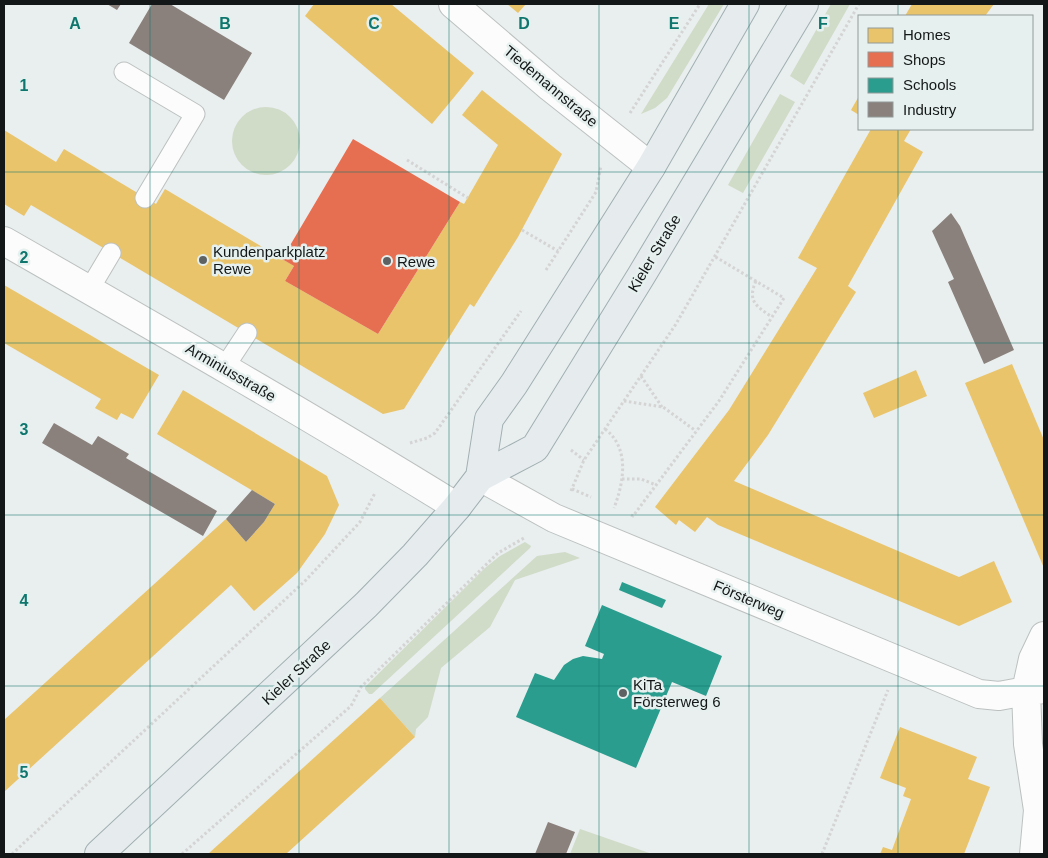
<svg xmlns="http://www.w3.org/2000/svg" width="1048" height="858" font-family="Arial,sans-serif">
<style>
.green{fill:#d0dbc8}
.homes{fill:#e9c46a}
.shops{fill:#e76f51}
.schools{fill:#2a9d8f}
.industry{fill:#8a817c}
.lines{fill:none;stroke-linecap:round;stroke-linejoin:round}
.service-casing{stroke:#bcc1c0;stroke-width:21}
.minor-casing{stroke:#bcc1c0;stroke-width:30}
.primary-casing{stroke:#a1afb2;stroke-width:30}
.path{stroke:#d4d4d4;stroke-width:3;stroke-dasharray:2.5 2.5;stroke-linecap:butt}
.service{stroke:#fcfcfc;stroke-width:19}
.minor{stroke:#fcfcfc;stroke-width:28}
.primary{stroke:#e6ecee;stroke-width:28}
.grid{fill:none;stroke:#0f766e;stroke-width:1;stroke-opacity:0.55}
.poi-dot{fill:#5f6262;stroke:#e6f1ef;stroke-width:2}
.labels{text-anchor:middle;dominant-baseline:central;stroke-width:5;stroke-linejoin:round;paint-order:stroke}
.street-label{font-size:15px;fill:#141717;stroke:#e6f1ef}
.poi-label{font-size:15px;fill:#141717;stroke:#e6f1ef;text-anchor:start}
.grid-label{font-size:16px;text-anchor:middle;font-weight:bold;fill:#0f766e;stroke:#e6f1ef;stroke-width:5;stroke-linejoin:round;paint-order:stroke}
</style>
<rect width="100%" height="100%" fill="#e9eeee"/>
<path class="green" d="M709 4H724L667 98 655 108 641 114Z
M831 4H850L804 85 790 76Z
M780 94 795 102 743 193 728 185Z
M232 141a34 34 0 1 1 68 0a34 34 0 1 1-68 0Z
M525 542 531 546 530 548 372 694H369L365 689V687L485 568 500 556Z
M565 552 580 558 515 580 490 627 441 668 428 717 416 729 415 737 380 698 537 556Z
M580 829 652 854H570Z"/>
<path class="homes" d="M314 4H391L474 73 432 124 305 16Z
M507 4H526L518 13Z
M912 4H994L985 16H905Z
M482 90 562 154 518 237 474 307 470 304 404 409 383 414 31 205 24 216 4 204V130L56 162 64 149 156 204 165 189 294 266 285 281 378 334 460 202 464 204 498 145 462 115Z
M859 96V115L851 110Z
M871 129H911L904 141 923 152 848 286 856 292 768 435 734 481 959 577 994 561 1012 602 959 626 718 525 707 517 695 532 679 520 676 525 655 507 729 410 817 268 798 258Z
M4 285 159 375 133 419 121 413 117 420 95 408 101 399 4 343Z
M1012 364 1044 440V568L965 383Z
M916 370 927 396 874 418 863 393Z
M183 390 327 476 339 505 325 534 297 573 254 611 231 585 4 792V720L226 519 246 542 264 522 275 504 157 434Z
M380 698 415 737 286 854H208Z
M900 727 977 757 968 779 990 787 964 854H880L883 847 892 850 911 799 903 796 906 788 880 778Z"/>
<path class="shops" d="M353 139 460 202 378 334 285 281 294 266 282 259Z"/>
<path class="schools" d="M622 582 666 600 662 608 619 590Z
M602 605 722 656 706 696 672 682 636 768 516 717 535 673 554 680 564 665 573 659 583 656 602 659 604 654 585 646Z"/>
<path class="industry" d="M107 4H121L117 10Z
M152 4H170L252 53 224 100 129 43Z
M951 213 960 226 1014 350 984 364 948 282 954 279 932 231Z
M54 423 92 445 98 436 129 454 126 458 217 511 203 536 42 443Z
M252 490 275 504 264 522 246 542 226 519Z
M548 822 575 832 566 854H535Z"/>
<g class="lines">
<g class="service-casing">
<path id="service" d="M124 72 195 114 145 198
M89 290 111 253
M224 368 247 333"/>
</g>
<g class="minor-casing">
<path id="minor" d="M453 4 550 87 651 167
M4 241C156 328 308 415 457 507
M480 477 554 518 979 694 999 696 1026 691 1044 689
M1034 854 1038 810 1028 744 1026 691 1033 659 1044 636"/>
</g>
<g class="primary-casing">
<path id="primary" d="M480 477 489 419 514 384 651 167 745 4
M99 854 366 605 415 555 457 507 480 477 535 448 641 276 804 4"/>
</g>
<path class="path" d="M630 113 700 4
M407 160 468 198
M522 230 558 251
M546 270 596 192 601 166
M756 281C747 301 756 306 772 317
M641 376 662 407
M624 401 663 407 696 431
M605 429C630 448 624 482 614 508
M410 443 427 438 435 433 521 311
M571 450 584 460
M622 479H641L656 485
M572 489 591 497
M571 491 584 460 676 324 859 4
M631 515 633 516 719 401 784 298 714 256
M12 854 306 580 360 522 375 493
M182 854 351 706 361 687 498 553 524 538
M822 854 888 690"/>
<use href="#service" class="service"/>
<use href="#minor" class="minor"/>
<use href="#primary" class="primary"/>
</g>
<path class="grid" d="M150 4V854M299 4V854M449 4V854M599 4V854M749 4V854M898 4V16M898 129V854M4 172H1044M4 343H1044M4 515H1044M4 686H1044"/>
<g class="poi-dot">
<circle cx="203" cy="260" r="5"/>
<circle cx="387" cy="261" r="5"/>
<circle cx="623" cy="693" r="5"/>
</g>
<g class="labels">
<g class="street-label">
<text transform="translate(551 86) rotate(40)">Tiedemannstraße</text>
<text transform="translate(654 253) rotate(-59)">Kieler Straße</text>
<text transform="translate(231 372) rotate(30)">Arminiusstraße</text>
<text transform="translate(749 599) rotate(23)">Försterweg</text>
<text transform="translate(296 672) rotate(-43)">Kieler Straße</text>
</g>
<g class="poi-label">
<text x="213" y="251">Kundenparkplatz<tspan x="213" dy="17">Rewe</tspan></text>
<text x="397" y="261">Rewe</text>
<text x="633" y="684">KiTa<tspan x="633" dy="17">Försterweg 6</tspan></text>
</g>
</g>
<g class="grid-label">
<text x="75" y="29">A</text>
<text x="225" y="29">B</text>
<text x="374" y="29">C</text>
<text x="524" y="29">D</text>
<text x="674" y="29">E</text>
<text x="823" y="29">F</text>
<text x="24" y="91">1</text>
<text x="24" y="263">2</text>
<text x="24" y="435">3</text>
<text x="24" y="606">4</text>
<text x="24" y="778">5</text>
</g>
<rect width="1048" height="858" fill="none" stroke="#141717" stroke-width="10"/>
<rect x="858" y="15" width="175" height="115" fill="#e6f1ef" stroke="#929a99"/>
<rect x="868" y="28" width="25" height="15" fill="#e9c46a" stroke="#929a99"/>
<text x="903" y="40" font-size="15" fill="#141717">Homes</text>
<rect x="868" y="52" width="25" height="15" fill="#e76f51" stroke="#929a99"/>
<text x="903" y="65" font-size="15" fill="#141717">Shops</text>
<rect x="868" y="78" width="25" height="15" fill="#2a9d8f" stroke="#929a99"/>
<text x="903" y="90" font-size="15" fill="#141717">Schools</text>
<rect x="868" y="102" width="25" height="15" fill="#8a817c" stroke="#929a99"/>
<text x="903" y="115" font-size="15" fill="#141717">Industry</text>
</svg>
